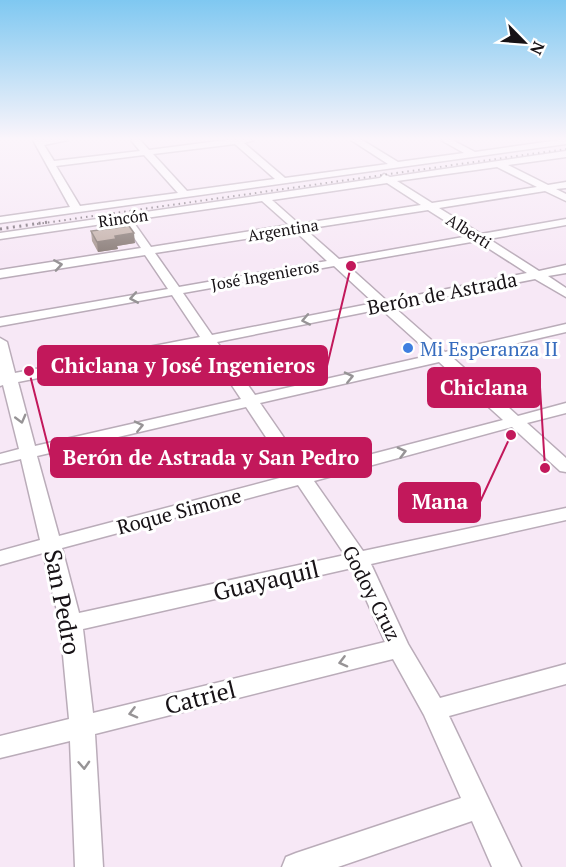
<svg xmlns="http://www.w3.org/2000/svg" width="566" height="867" font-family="'PT Serif',serif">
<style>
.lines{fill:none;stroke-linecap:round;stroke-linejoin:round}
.minor-casing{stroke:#baacb9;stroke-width:3}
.minor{fill:#fff;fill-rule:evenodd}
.rail-far1{stroke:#746a73;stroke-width:2;stroke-dasharray:1.5 4;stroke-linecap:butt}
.rail{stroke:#746a73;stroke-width:3;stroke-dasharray:2 4.5;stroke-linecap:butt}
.wall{fill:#a99892}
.shaded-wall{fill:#897c77}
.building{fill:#c4b1aa;stroke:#897c77;stroke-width:1.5}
.oneway{stroke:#979496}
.shop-dot{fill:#3f7fe0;stroke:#fff;stroke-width:2}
.labels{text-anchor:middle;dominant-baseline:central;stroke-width:6;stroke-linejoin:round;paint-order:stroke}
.far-street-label{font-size:16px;fill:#171216;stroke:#fff}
.street-label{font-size:20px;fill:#171216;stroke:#fff}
.shop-label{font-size:20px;fill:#366cbe;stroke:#fff;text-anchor:start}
.near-street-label{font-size:24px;fill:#171216;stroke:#fff}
.leader{fill:none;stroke:#c2185b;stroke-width:2}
.callout-dot{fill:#c2185b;stroke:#fff;stroke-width:2}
.callout{fill:#c2185b;stroke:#c2185b;stroke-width:2}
.callout-label{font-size:21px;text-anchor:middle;font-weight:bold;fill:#fff}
</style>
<rect width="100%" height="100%" fill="#f7e8f6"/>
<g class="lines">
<g class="minor-casing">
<path id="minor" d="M33 140H68L44 145 54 161 140 151 131 140H140L149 150 226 140H254L244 143 285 178 388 164 351 140H362L398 162 464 153 441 140H452L475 152 559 140H566V144L0 223V217L70 207ZM235 144 275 179 187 191 153 154ZM144 155 178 193 80 206 56 166Z
M566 151V157L508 165 548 185 566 182V188L556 189 566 194V201L545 191 439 208 481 234 566 219V225L489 239 539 271 566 265V273L548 276 566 288V297L535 279 394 307 445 352 566 324V332L453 358 518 416 566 403V413L527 423 566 458V472L560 471 512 427 314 481 363 551 566 508V520L371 564 408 644 440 698 566 664V684L449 716 521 867H492L472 821 338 867H282L286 857 296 853 461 798 424 715 393 659 95 734 103 867H75L70 741 0 758V736L69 719 60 623 43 553 0 565V551L40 540 21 459 0 464V454L19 449 3 385 0 386V338L7 342 15 373 200 337 172 295 0 326V318L168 289 145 255 0 278V270L141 248 123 221 0 239V233L380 178 384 174 390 177ZM497 167 537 187 432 203 397 181ZM387 183 421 205 299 224 272 200ZM262 201 289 225 151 247 132 220ZM428 210 469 236 339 259 305 229ZM295 231 327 261 179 287 155 253ZM477 241 527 273 387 301 346 264ZM334 266 374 303 212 335 183 293ZM381 309 432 355 255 395 217 342ZM205 345 241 399 35 446 18 382ZM439 362 503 420 307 471 260 403ZM246 407 291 475 59 536 37 456ZM298 485 345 555 79 613 62 548ZM352 568 385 642 93 713 83 629Z"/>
</g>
<use href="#minor" class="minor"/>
<path class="rail-far1" d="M37 224 566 149"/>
<path class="rail" d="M0 229 48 222"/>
</g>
<path class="wall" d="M91 231 135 243 117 246 118 249 98 252 92 241Z"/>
<path class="shaded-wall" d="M134 233 135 243 117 246 118 249 98 252 97 242 115 236Z"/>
<path class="building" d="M129 226 134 233 115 236 116 239 97 242 91 231Z"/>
<defs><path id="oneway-chevron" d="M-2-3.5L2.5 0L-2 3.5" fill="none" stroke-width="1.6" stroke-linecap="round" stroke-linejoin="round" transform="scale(1.5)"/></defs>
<g class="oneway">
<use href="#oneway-chevron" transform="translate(58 265) rotate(-9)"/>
<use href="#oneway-chevron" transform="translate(134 298) rotate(170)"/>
<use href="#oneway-chevron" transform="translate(306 320) rotate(169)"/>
<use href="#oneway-chevron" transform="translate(349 377) rotate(-13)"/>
<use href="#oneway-chevron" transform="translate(21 419) rotate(75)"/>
<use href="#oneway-chevron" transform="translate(139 426) rotate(-13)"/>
<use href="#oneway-chevron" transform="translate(402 452) rotate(-15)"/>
<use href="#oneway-chevron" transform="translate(343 662) rotate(166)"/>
<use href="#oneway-chevron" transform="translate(133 713) rotate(166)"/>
<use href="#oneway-chevron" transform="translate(84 765) rotate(87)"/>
</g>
<linearGradient id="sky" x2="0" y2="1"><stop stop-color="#7fc8f1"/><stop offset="0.53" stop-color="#fbf5fb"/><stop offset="1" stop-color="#fbf5fb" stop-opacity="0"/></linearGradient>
<rect width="566" height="262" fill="url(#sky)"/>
<circle class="shop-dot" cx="408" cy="348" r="6"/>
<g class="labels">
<g class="far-street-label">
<text transform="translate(123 218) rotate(-8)">Rincón</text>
<text transform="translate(283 230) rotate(-9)">Argentina</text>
<text transform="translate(469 231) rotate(32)">Alberti</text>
<text transform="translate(265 275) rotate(-10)">José Ingenieros</text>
</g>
<g class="street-label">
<text transform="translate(442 293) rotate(-11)">Berón de Astrada</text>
<text transform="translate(179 511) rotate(-15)">Roque Simone</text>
<text transform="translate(372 593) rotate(63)">Godoy Cruz</text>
</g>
<g class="shop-label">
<text x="420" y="348">Mi Esperanza II</text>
</g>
<g class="near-street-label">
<text transform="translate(266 580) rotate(-13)">Guayaquil</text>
<text transform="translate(63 602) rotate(79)">San Pedro</text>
<text transform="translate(200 697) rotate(-14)">Catriel</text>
</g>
</g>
<path class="leader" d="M351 266L327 366M545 468L540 387M29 371L51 458M511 435L480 502"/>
<g class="callout-dot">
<circle cx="351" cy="266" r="6"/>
<circle cx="545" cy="468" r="6"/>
<circle cx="29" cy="371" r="6"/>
<circle cx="511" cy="435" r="6"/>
</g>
<g class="callout">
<rect x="38" y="346" width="289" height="39" rx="6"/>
<rect x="428" y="368" width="112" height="39" rx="6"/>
<rect x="51" y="438" width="320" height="39" rx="6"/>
<rect x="399" y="483" width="81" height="39" rx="6"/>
</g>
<g class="callout-label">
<text x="183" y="373">Chiclana y José Ingenieros</text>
<text x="484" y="395">Chiclana</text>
<text x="211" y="465">Berón de Astrada y San Pedro</text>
<text x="440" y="509">Mana</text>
</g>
<g transform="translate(524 42) rotate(115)" stroke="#ffffff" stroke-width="4.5" paint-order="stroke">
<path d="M0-4.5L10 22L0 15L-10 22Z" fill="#171216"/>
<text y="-9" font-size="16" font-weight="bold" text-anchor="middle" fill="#171216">N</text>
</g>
</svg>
